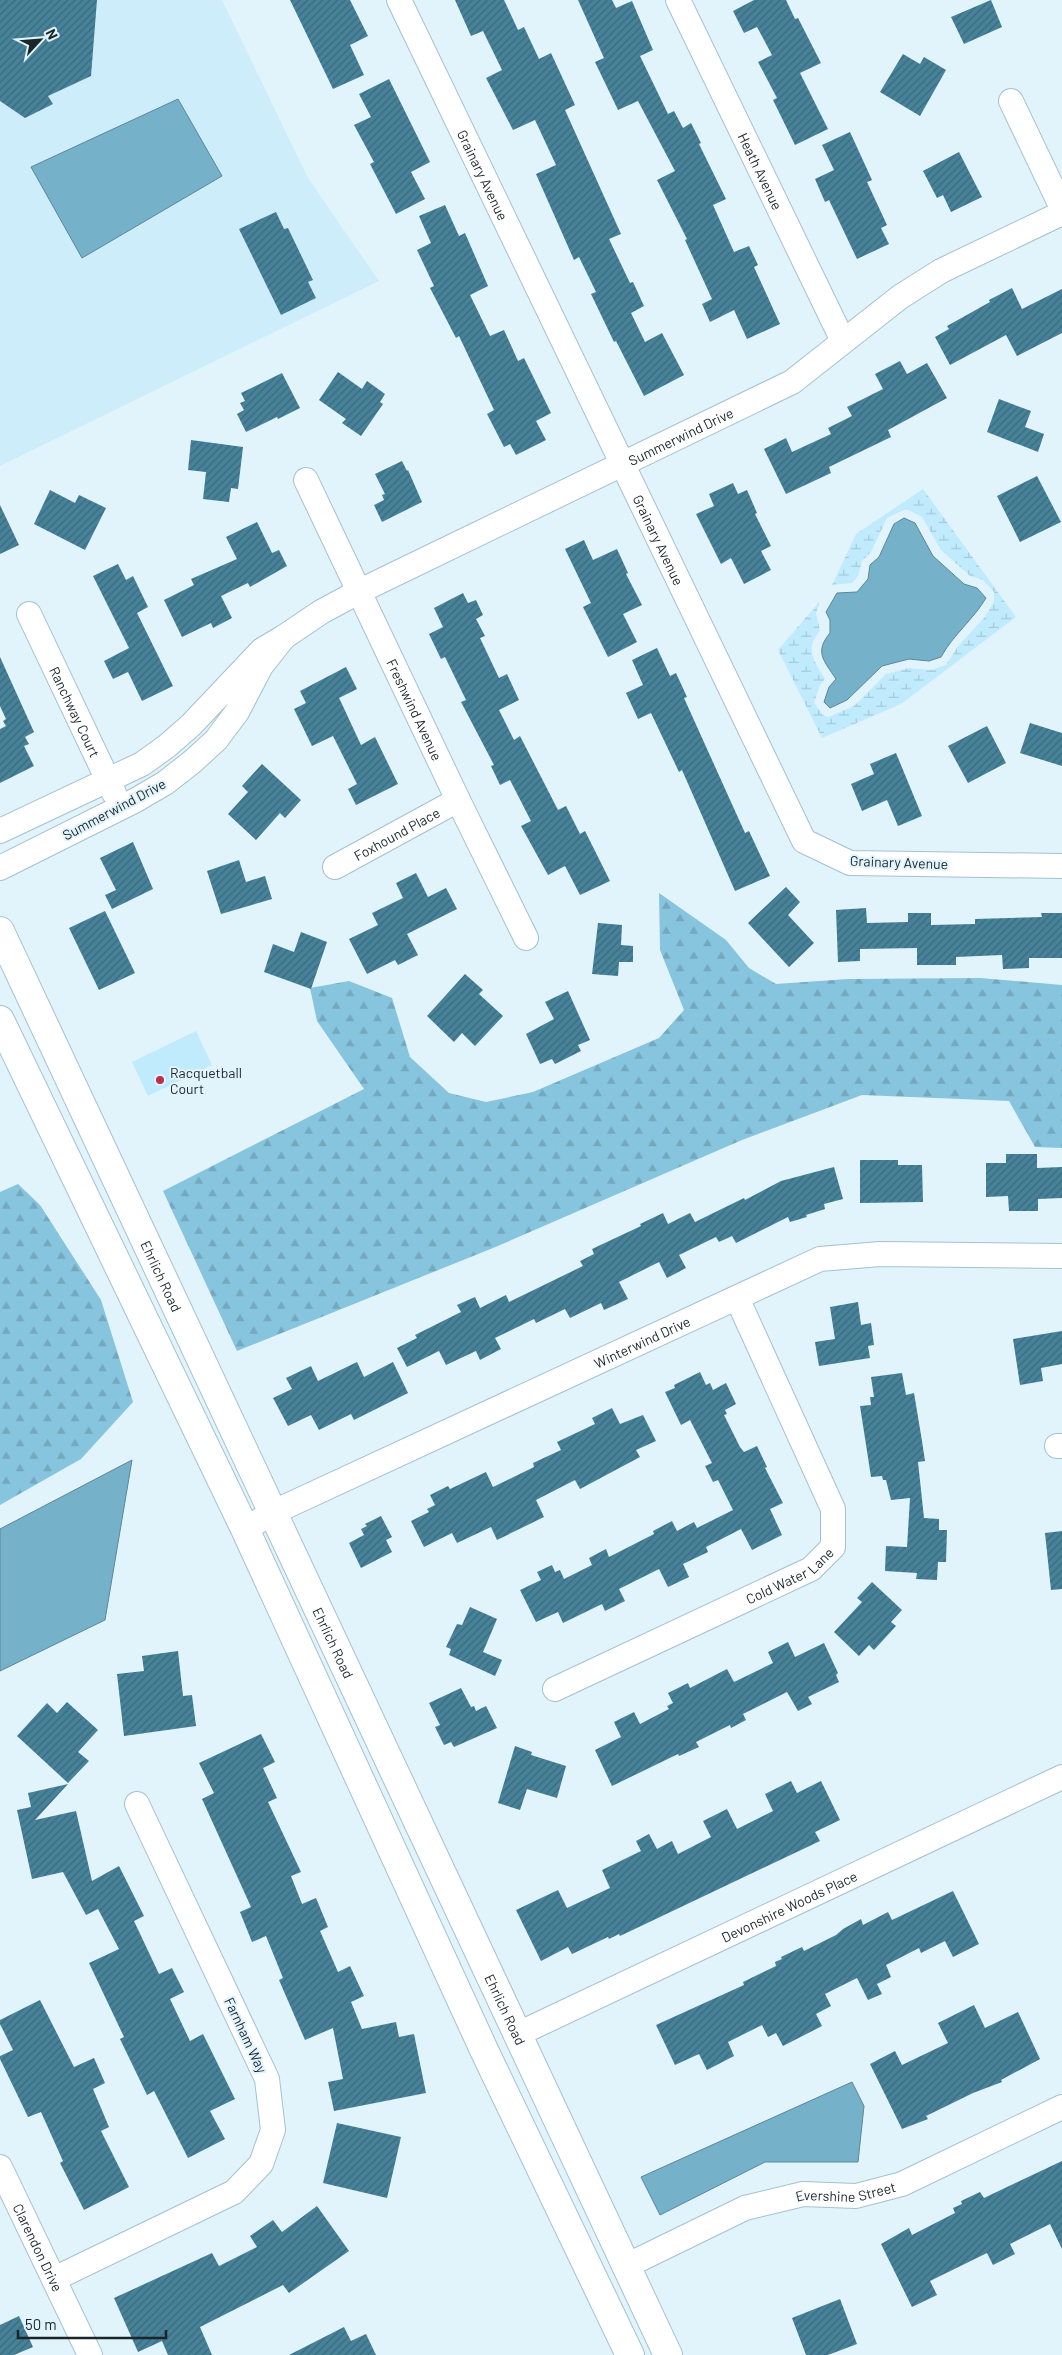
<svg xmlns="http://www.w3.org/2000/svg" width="1062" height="2355" font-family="Barlow,sans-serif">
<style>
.built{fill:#ceedfb}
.grass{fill:#c0ebfd}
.forest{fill:url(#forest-firs)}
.wetland{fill:url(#wetland-marsh)}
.water{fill:#75b1c9;stroke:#5a8799}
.building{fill:url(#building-hatch)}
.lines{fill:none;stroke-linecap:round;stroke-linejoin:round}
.minor-casing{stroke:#a4c1ce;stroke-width:26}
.secondary-casing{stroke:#a4c1ce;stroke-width:30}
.minor{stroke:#fff;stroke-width:24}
.secondary{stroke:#fff;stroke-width:28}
.poi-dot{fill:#bf2e49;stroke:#e1f4fc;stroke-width:2}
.labels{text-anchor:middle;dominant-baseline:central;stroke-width:4;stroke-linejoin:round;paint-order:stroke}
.street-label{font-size:14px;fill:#1a262a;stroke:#e1f4fc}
.poi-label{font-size:14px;fill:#1a262a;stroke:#e1f4fc;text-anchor:start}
</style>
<defs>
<pattern id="forest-firs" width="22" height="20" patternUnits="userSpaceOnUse" patternTransform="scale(1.25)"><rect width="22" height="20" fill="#87c4dd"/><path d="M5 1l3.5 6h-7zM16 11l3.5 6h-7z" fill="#74a8be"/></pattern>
<pattern id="wetland-marsh" width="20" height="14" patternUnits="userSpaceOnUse" patternTransform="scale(1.25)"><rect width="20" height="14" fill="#c0ebfd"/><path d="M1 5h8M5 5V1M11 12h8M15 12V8" fill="none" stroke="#a4c9d9"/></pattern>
<pattern id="building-hatch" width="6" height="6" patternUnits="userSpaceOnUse" patternTransform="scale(1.25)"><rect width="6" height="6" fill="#478299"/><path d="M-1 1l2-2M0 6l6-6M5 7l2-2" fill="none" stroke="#3a6a7d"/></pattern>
</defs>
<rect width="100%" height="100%" fill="#e1f4fc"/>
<path class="built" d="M0 0H222L308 178 379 281 0 466Z"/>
<path class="grass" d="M196 1031 212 1065 148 1096 132 1062Z"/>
<path class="forest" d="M659 893 726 940 749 968 776 984 848 979 980 978 1062 985V1148L1035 1147 1009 1101 862 1095 742 1140 493 1248 237 1351 163 1191 364 1089 317 1021 310 988 349 981 392 998 410 1057 449 1093 486 1102 533 1092 659 1038 684 1010 660 950Z
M18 1184 40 1205 101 1300 133 1402 81 1459 0 1505V1192Z"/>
<path class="wetland" d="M923 489 1016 617 901 704 822 738 778 650 820 601 816 613 820 631C804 650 814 660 825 679L820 685 814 703 823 715 828 717 854 706 886 674 909 668 931 670 946 665 958 646 984 618 994 602V592L983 580 970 576 941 550 922 517 906 509 887 518 871 552 862 561 858 576 852 583 832 585 856 534Z"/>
<path class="water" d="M178 99 222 176 82 258 31 167Z
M904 518 915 523 933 556 964 584 977 588 986 598C973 620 953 635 941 657L929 661 909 659 882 666 847 700 830 708 824 702 829 687 836 679C824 661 814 652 830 633V620L826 612 837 593 857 592 868 579 870 565 879 557 894 524Z
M132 1460 105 1620 0 1671V1529Z
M852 2082 864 2106 858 2162H765L660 2215 641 2177Z"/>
<path class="building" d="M0 0H97L91 76 48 96 53 104 25 118 0 101Z
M290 0H350L368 36 350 45 364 75 333 89Z
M455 0H504L518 30 524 27 539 59 551 53 575 105 565 110 621 234 609 239 630 283 633 282 644 306 631 313 645 342 662 333 684 375 644 396 616 341 614 342 591 294 596 292 579 257 574 260 536 174 556 165 535 120 513 130 486 78 502 70 483 31 471 36Z
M578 0H612L616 8 632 1 653 50 640 56 668 114 674 111 683 128 691 123 701 143 699 144 726 199 713 205 734 252 749 246 758 265 754 267 780 324 747 339 734 310 710 322 702 304 712 299 685 240 687 239 657 180 675 171 638 101 618 110 595 62 604 58Z
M754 0H786L795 19 798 18 821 63 800 73 828 129 795 145 773 100 777 98 758 62 772 55 757 27 744 33 733 11Z
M991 0 1002 27 964 44 951 17Z
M903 54 920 64 924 57 946 70 920 116 880 92Z
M389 79 430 162 411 172 425 199 396 214 370 164 374 162 354 125 371 117 359 94Z
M850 132 872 180 867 182 887 225 881 228 889 244 857 259 829 200 825 202 815 179 834 170 822 145Z
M959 152 982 197 951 212 943 195 937 198 923 171Z
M445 205 459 236 465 233 488 286 470 295 490 336 504 330 518 361 524 358 551 413 536 421 546 440 516 455 510 444 504 447 487 414 494 410 459 336 456 338 430 288 434 286 417 250 431 243 419 216Z
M276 212 284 229 288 228 313 280 308 282 316 298 281 315 239 229Z
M1012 288 1022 309 1062 289V333L1017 356 1006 335 950 365 935 337 949 329 947 326 990 302 989 300Z
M900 361 907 374 927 363 947 398 888 430 891 437 829 467 831 473 786 494 764 449 786 438 792 452 831 434 828 428 852 416 847 407 883 389 875 374Z
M338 372 362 389 367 381 385 394 380 402 383 404 361 436 342 423 346 419 319 400Z
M282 373 300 408 278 419 277 417 246 432 237 414 244 410 240 403 245 401 241 393Z
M999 399 1031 411 1025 427 1044 434 1038 452 987 432Z
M191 440 243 447 238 489 231 488 229 502 203 499 206 472 188 470Z
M402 461 407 471 408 470 422 502 382 522 374 505 384 500 382 495 385 494 375 474Z
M1037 476 1061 522 1020 542 997 496Z
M733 483 738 494 747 490 757 513 755 514 771 546 761 551 771 570 744 584 731 558 721 564 696 514 714 506 709 494Z
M50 490 75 503 79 495 106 508 85 550 34 524Z
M0 505 19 545 0 554Z
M257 522 272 553 279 550 287 566 250 587 248 583 221 596 232 618 213 628 211 623 182 637 164 600 194 585 191 579 237 559 226 537Z
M584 540 593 560 617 549 628 573 626 574 642 605 623 614 637 642 608 657 583 607 591 603 565 549Z
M118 564 126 580 133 576 148 607 137 613 173 686 142 701 128 672 113 679 104 661 129 648 93 576Z
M463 593 468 603 476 600 483 615 476 619 485 636 480 638 499 678 507 674 519 700 499 710 514 740 520 736 558 810 566 806 580 834 585 831 610 881 580 895 565 866 548 875 521 826 531 821 510 780 500 785 491 766 494 765 461 702 466 700 445 657 441 659 429 634 443 627 434 608Z
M657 648 670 676 676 673 687 697 684 698 745 833 749 831 770 876 735 891 682 770 679 772 651 713 638 719 626 693 643 685 632 660Z
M0 657 34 732 25 737 29 744 24 746 34 766 0 783V729L6 726 3 721 6 719 0 706Z
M346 667 357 689 339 698 341 702 361 745 375 737 398 784 356 805 348 789 357 784 333 736 312 746 294 709 306 703 300 691Z
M1030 723 1062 733V766L1020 753Z
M987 726 1006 763 968 783 948 746Z
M896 753 922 816 898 826 887 800 862 811 851 784 874 774 870 764Z
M262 764 301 800 285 818 280 813 256 840 228 814 248 792 242 786Z
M133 842 153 889 112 909 105 895 116 890 100 858Z
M239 860 246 882 265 876 272 899 221 914 207 871Z
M416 873 428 897 446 888 457 909 407 934 418 955 398 965 395 960 367 974 349 939 378 925 372 913 403 898 396 883Z
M786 887 800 902 788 915 814 943 789 967 748 923Z
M866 908 867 923 908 922V913H931V925L975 924V919L1042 917 1041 913H1062V958H1029V968L1003 969 1002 955 956 957V965H917V948L860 949V961L838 962 836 910Z
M105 911 135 973 99 990 69 928Z
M598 923 622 925 621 945 633 946V962H619L618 976 592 974Z
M301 932 327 942 311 989 264 972 273 944 294 952Z
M465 974 483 990 479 994 503 1016 475 1046 462 1033 454 1042 427 1016Z
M568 991 590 1040 578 1045 581 1051 555 1064 552 1059 540 1064 526 1034 554 1019 545 1002Z
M1006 1154H1037V1168L1062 1167V1198L1038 1199V1211H1009L1008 1196 986 1197V1163H1006Z
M860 1160H898V1165H922L923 1202 860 1203Z
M834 1167 843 1199 824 1204 825 1209 806 1215 807 1217 790 1222 788 1217 736 1243 732 1236 719 1242 716 1237 679 1255 686 1268 667 1278 659 1262 619 1282 628 1299 604 1310 601 1303 570 1318 565 1309 536 1323 534 1319 495 1338 501 1349 480 1360 476 1351 446 1365 439 1351 407 1367 397 1348 417 1338 415 1335 461 1312 457 1305 475 1297 480 1308 506 1295 509 1302 583 1266 580 1261 594 1254 592 1249 641 1226 640 1224 663 1213 668 1224 690 1213 695 1222 744 1198 745 1200 781 1181Z
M858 1302 861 1325 871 1323 874 1345 868 1346 870 1358 819 1366 815 1342 835 1339 830 1307Z
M1062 1331V1364L1041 1368 1043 1381 1020 1385 1013 1339Z
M357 1362 364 1377 393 1362 408 1393 354 1420 351 1414 319 1430 311 1415 288 1426 273 1398 292 1389 286 1378 311 1366 318 1381Z
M700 1372 706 1385 710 1383 713 1390 726 1383 736 1404 725 1410 727 1414 724 1415 740 1447 744 1452 757 1446 767 1467 765 1468 783 1503 770 1509 782 1535 752 1550 741 1529 706 1547 708 1552 683 1564 689 1577 668 1587 659 1569 619 1589 625 1601 605 1611 602 1604 563 1623 558 1612 536 1622 520 1590 541 1580 537 1572 552 1565 555 1572 560 1570 564 1579 592 1565 589 1558 606 1549 609 1557 654 1534 653 1531 672 1521 677 1531 694 1522 697 1528 733 1510 718 1480 713 1482 705 1466 712 1463 690 1420 681 1425 665 1392 675 1388 674 1385Z
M902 1373 906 1395 914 1393 922 1441 925 1461 918 1462 924 1518 939 1519V1530H947L946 1562H938L937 1580 916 1579 917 1573 885 1571 886 1546 907 1547 910 1498 891 1500 886 1480H883L882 1476 871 1477 860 1406 871 1405 870 1397H874L871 1377Z
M612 1408 620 1424 643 1415 656 1441 636 1450 640 1457 580 1489 575 1480 536 1500 544 1517 497 1540 491 1527 457 1543 452 1533 424 1547 411 1521 429 1512 427 1509 435 1505 430 1495 448 1486 450 1489 486 1472 493 1487 534 1467 533 1463 561 1450 557 1442 595 1424 592 1418Z
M381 1516 392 1537 386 1540 392 1552 361 1568 349 1543 364 1535 361 1529 367 1526 365 1524Z
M1062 1531V1589L1051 1590 1045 1533Z
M872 1582 902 1610 891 1622 896 1626 874 1650 869 1645 859 1656 834 1632 862 1602 857 1598Z
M470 1607 497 1619 483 1652 502 1660 495 1676 449 1655 451 1649 446 1647 457 1624 462 1625Z
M788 1642 795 1657 824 1643 838 1673 836 1675 839 1682 808 1697 812 1704 798 1711 787 1692 743 1714 746 1720 731 1728 730 1725 696 1742 699 1747 679 1756 678 1754 612 1786 595 1750 621 1737 614 1722 634 1712 640 1724 669 1709 667 1706 673 1703 668 1693 688 1683 690 1688 727 1669 734 1682 773 1663 768 1652Z
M178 1651 183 1696 192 1695 196 1726 124 1736 117 1674 144 1671 142 1656Z
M461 1688 471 1707 474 1706 476 1711 486 1706 497 1728 454 1747 451 1742 444 1745 435 1727 440 1725 429 1703Z
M67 1702 98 1730 78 1752 89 1761 68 1783 17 1736 47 1703 57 1713Z
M261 1734 275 1762 263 1768 277 1798 268 1802 301 1872 291 1876 302 1904 316 1898 328 1927 320 1931 338 1972 350 1966 364 1996 351 2002 362 2029 396 2022 399 2037 414 2034 426 2093 334 2111 328 2082 343 2079 333 2028 305 2040 279 1980 283 1978 266 1936 252 1942 240 1912 251 1907 202 1799 214 1793 199 1763Z
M515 1746 532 1752 531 1755 566 1766 557 1798 527 1789 520 1810 498 1803Z
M791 1781 797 1793 821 1781 840 1820 815 1832 820 1841 620 1936 619 1934 609 1939 608 1937 572 1954 568 1947 541 1961 516 1910 558 1890 567 1908 610 1888 602 1870 641 1851 636 1841 649 1834 657 1849 672 1841 678 1854 711 1837 703 1821 727 1809 737 1829 773 1811 765 1794Z
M68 1784 35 1820 76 1811 92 1881 119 1866 144 1916 134 1921 159 1974 172 1968 184 1992 170 1999 190 2041 203 2034 235 2099 210 2111 225 2139 188 2158 154 2091 147 2095 120 2039 124 2037 89 1963 119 1949 98 1909 86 1915 63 1872 32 1879 17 1810 31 1807 28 1793Z
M953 1891 979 1944 953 1957 945 1941 921 1953 919 1948 886 1965 891 1977 877 1984 882 1994 868 2000 857 1978 825 1994 831 2006 816 2014 822 2026 783 2046 776 2033 768 2037 762 2025 728 2042 734 2056 707 2070 699 2054 675 2065 656 2025 744 1985 743 1982 776 1966 775 1962 782 1959 781 1957 802 1947 804 1951 836 1935 843 1929 861 1919 863 1925 888 1912 892 1920Z
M40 2000 74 2067 94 2058 105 2083 93 2089 109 2127 101 2131 129 2187 84 2210 60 2163 63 2161 41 2112 28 2117 0 2059V2056L13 2050 0 2024V2020Z
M974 2005 985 2028 1018 2012 1040 2059 1001 2080 1002 2082 973 2093 926 2116 928 2119 902 2129 870 2064 895 2051 902 2065 948 2043 938 2023Z
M337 2123 401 2137 387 2198 323 2183Z
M1062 2161V2249L1050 2224 1010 2244 1015 2254 993 2265 987 2253 930 2281 937 2295 912 2307 881 2244 909 2228 912 2235 955 2213 953 2208 962 2204 961 2201 980 2192 984 2198Z
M317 2206 349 2251 289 2293 283 2285 200 2327 212 2355H168L162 2341 138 2352 114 2298 212 2253 219 2266 257 2247 250 2236 273 2220 282 2232Z
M840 2299 857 2344 828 2355H806L792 2318Z
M19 2316 33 2347 14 2355H0V2325Z
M344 2327 351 2341 366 2334 376 2355H289Z"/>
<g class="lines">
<g class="minor-casing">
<g id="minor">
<path id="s1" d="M399 0 804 841 850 863 1062 866"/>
<path id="s2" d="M678 0 843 341"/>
<path d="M1011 101 1062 208"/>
<path id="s3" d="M306 480 458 800 526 938"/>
<path id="s4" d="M29 614 114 793"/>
<path id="s5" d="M284 637 321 612 360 591 792 382 900 297 941 271 1062 213"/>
<path d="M0 831 142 764 167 746 191 725 262 650 284 637 261 666 237 712 216 740 192 762 165 783 136 800 0 868"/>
<path id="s6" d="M335 867 458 800"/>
<path d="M1057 1446H1062"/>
<path id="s7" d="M245 1529 274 1512 820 1259 880 1254 1062 1256"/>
<path id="s8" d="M555 1689 811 1569 833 1547V1509L737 1298"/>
<path id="s9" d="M516 2035 1062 1777"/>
<path id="s10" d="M0 2167 90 2355"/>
<path id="s11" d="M626 2266 745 2208 803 2194 856 2196 902 2184 1062 2107"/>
<path d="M54 2279 234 2192 261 2164 273 2130 267 2079 137 1804"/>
</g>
</g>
<g class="secondary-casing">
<g id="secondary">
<path id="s12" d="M0 931 668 2355"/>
<path d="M0 1020 245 1529 484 2050 630 2355"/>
</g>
</g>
<use href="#minor" class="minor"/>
<use href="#secondary" class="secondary"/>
</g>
<circle class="poi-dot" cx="160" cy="1080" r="5"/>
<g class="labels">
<g class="street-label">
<text stroke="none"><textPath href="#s2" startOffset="190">Heath Avenue</textPath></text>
<text stroke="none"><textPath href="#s1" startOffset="194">Grainary Avenue</textPath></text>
<text stroke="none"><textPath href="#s5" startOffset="445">Summerwind Drive</textPath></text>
<text stroke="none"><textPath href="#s1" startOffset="599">Grainary Avenue</textPath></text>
<text stroke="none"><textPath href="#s3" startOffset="254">Freshwind Avenue</textPath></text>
<text stroke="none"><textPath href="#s4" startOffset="108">Ranchway Court</textPath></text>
<text transform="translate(114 809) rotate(-28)">Summerwind Drive</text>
<text stroke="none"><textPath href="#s6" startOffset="70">Foxhound Place</textPath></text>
<text transform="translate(899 862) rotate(2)">Grainary Avenue</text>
<text stroke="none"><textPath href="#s12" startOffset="381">Ehrlich Road</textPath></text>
<text stroke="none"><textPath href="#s7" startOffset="439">Winterwind Drive</textPath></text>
<text stroke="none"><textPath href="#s8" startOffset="261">Cold Water Lane</textPath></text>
<text stroke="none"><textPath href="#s12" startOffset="786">Ehrlich Road</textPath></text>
<text stroke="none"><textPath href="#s9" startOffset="302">Devonshire Woods Place</textPath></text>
<text stroke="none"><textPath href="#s12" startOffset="1191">Ehrlich Road</textPath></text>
<text transform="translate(246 2035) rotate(65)">Farnham Way</text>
<text stroke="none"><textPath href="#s11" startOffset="235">Evershine Street</textPath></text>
<text stroke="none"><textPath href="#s10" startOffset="89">Clarendon Drive</textPath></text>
</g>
<g class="poi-label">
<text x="170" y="1072">Racquetball<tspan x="170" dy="16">Court</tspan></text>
</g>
</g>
<g transform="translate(40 40) rotate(64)" stroke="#e1f4fc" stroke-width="4" paint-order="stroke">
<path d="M0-4L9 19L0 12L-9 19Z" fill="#1a262a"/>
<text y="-8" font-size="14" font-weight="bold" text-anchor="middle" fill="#1a262a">N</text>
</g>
<path d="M18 2330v8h148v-8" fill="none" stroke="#1a262a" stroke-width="2.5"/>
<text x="25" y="2330" font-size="15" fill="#1a262a" stroke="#e1f4fc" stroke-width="4" paint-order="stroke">50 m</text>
</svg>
